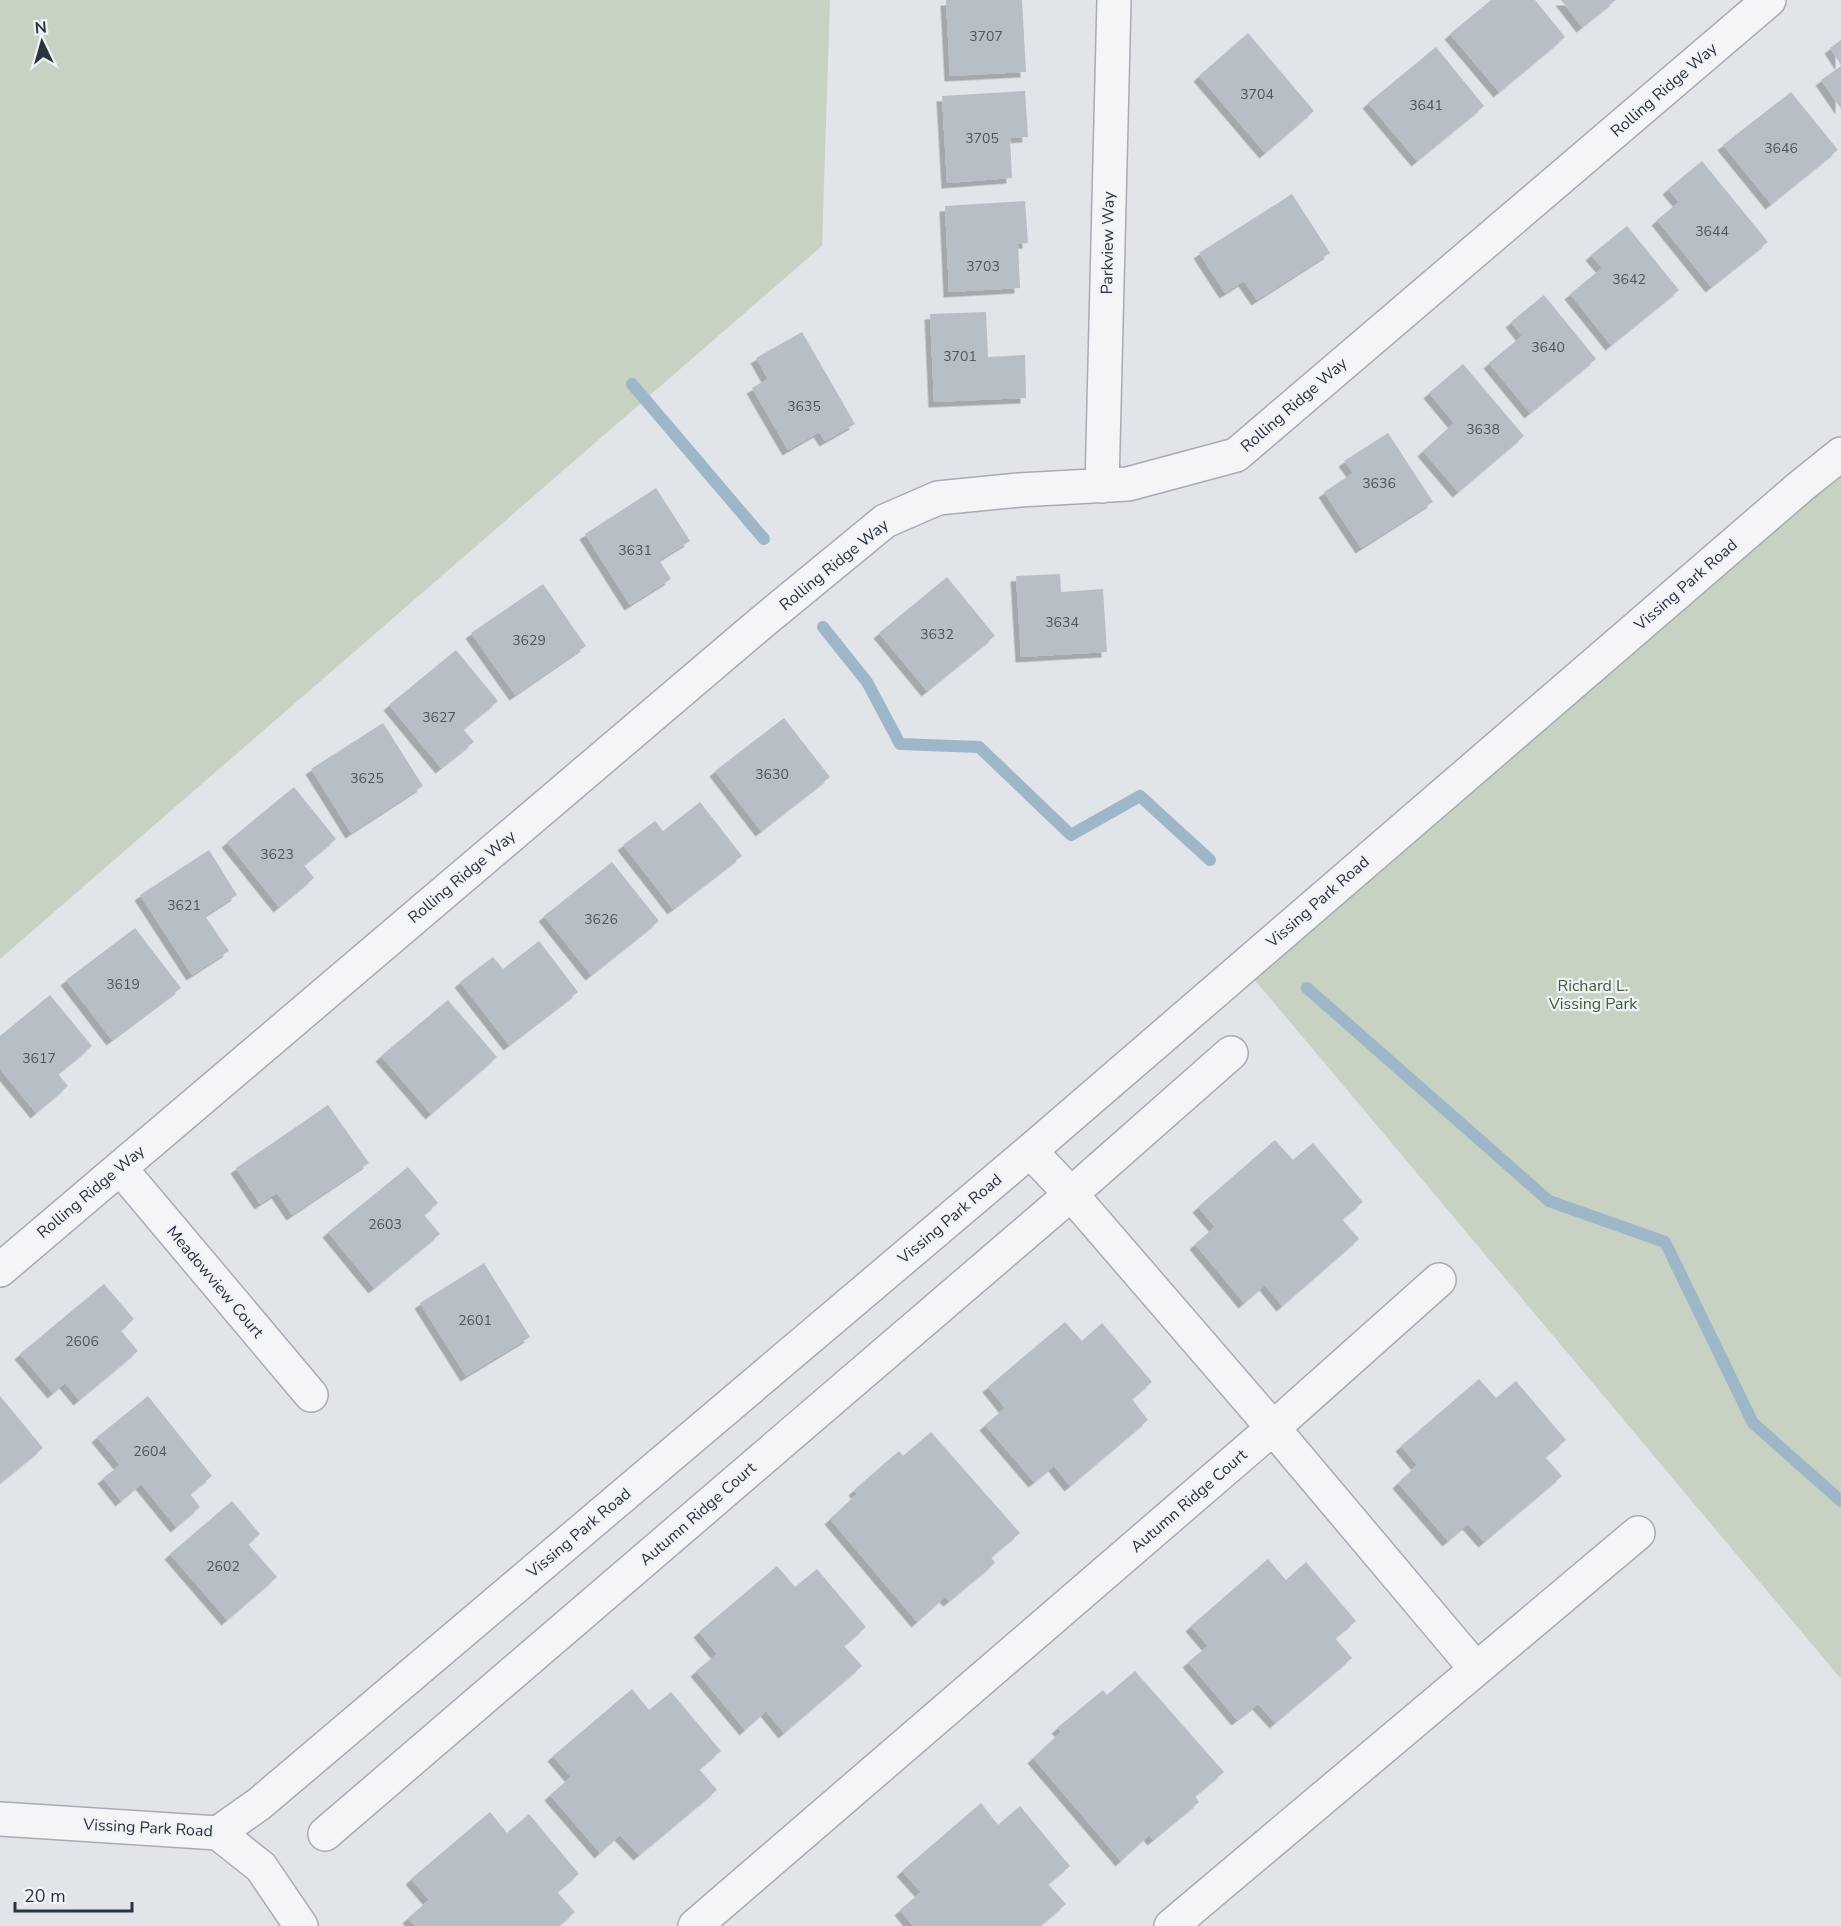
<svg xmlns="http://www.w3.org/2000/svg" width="1841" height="1926" font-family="'Nunito Sans',sans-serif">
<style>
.green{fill:#c8d2c2}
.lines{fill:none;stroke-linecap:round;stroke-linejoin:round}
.stream{stroke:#9db6c8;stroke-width:12}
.building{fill:#b8bec6;filter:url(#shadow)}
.minor-casing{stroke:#a6acb3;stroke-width:36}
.minor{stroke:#f3f5f7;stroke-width:33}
.labels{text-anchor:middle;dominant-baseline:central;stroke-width:4.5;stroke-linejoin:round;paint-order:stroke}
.number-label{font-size:14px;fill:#4e5662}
.street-label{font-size:16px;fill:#2a3440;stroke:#f0f3f6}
.park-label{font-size:16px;fill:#415b37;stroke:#f0f3f6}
</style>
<defs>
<filter id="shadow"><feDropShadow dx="-5.5" dy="5.5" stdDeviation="0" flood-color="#0004"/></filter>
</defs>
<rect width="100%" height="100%" fill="#e1e5e9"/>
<path class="green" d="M0 0H830L822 246 0 959Z
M1841 451V1679L1244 967Z"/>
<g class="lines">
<path class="stream" d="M632 384 764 539
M823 627 867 682 900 744 979 747 1071 835 1140 796 1210 860
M1307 988 1549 1201 1665 1242 1753 1423 1841 1501"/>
</g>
<path class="building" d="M946 0H1022L1026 72 950 76Z
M1491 0H1535L1565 37 1499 92 1450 34Z
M1561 0H1616L1582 27Z
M1248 33 1314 111 1265 153 1199 76Z
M1841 40V65L1830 48Z
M1436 47 1484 106 1417 161 1368 103Z
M1841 66V109L1821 80Z
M1025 91 1028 137 1010 138 1012 178 947 183 942 96Z
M1791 92 1838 150 1771 204 1723 145Z
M1702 161 1768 242 1711 287 1657 220 1679 202 1668 189Z
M1292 194 1330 253 1257 300 1244 281 1225 293 1199 253Z
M1025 201 1028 243 1018 244 1020 288 949 292 945 206Z
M1627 226 1679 290 1611 345 1570 294 1602 268 1591 255Z
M1544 295 1596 359 1530 413 1489 363 1522 336 1511 322Z
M986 312 988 357 1025 355 1026 398 934 402 930 314Z
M802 332 855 424 825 441 819 432 788 450 752 388 768 379 756 358Z
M1463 364 1524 436 1458 492 1423 451 1454 423 1429 393Z
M1388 433 1433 502 1361 548 1324 492 1353 473 1344 461Z
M656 488 690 541 659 560 671 579 630 605 585 534Z
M1060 574 1061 592 1103 589 1107 652 1021 657 1016 576Z
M947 577 995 636 927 691 879 633Z
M543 584 586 646 515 695 471 633Z
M456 650 498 701 463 729 474 742 441 768 389 705Z
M784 718 830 777 761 831 715 771Z
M383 723 423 786 351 833 311 769Z
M294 787 336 839 304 865 314 878 279 907 227 842Z
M700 802 742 856 673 909 623 845 655 821 663 831Z
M209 850 237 895 205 916 229 951 192 975 140 895Z
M612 862 659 921 591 975 544 916Z
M135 928 181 988 112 1040 66 980Z
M539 941 578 992 509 1045 460 982 493 957 503 969Z
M50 995 92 1046 58 1074 68 1086 36 1113 0 1069V1036Z
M448 1000 497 1057 431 1114 381 1056Z
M328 1105 369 1163 292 1215 277 1193 260 1204 236 1168Z
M1275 1140 1293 1160 1313 1143 1363 1202 1342 1219 1359 1239 1282 1306 1265 1285 1244 1303 1195 1244 1215 1227 1198 1207Z
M408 1167 438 1203 424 1215 440 1234 374 1288 328 1232Z
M484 1263 530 1337 466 1376 420 1303Z
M104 1284 134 1319 121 1331 138 1351 79 1400 65 1383 53 1393 20 1354Z
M1065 1322 1082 1341 1102 1323 1152 1382 1132 1399 1148 1420 1070 1486 1054 1466 1034 1482 985 1425 1005 1408 988 1387Z
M1479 1379 1496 1398 1516 1381 1566 1440 1545 1457 1562 1476 1484 1542 1468 1524 1448 1541 1398 1483 1417 1465 1401 1446Z
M0 1396 43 1448 0 1483Z
M148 1396 212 1476 190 1494 200 1507 176 1527 141 1484 121 1501 103 1478 120 1465 97 1437Z
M931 1432 1020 1533 991 1557 995 1563 949 1601 945 1597 917 1622 830 1519 857 1494 854 1490 899 1451 903 1456Z
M232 1501 260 1534 248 1544 277 1577 227 1620 170 1554Z
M1268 1559 1286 1580 1306 1562 1356 1621 1335 1638 1352 1658 1275 1723 1258 1704 1237 1720 1188 1662 1208 1646 1191 1626Z
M777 1566 795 1587 817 1569 866 1627 844 1646 862 1666 784 1733 766 1711 745 1730 696 1671 717 1654 699 1632Z
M1135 1671 1224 1772 1195 1796 1199 1802 1153 1840 1149 1835 1121 1861 1033 1758 1061 1732 1057 1728 1103 1690 1107 1695Z
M632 1689 649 1710 671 1692 721 1751 699 1769 717 1790 639 1855 620 1835 600 1853 550 1795 571 1777 553 1756Z
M981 1803 998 1825 1020 1806 1070 1866 1048 1884 1066 1904 1040 1926H913L900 1910 921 1892 902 1871Z
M490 1812 507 1833 529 1814 579 1874 557 1892 575 1912 559 1926H415L408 1918 429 1900 411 1879Z"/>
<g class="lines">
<g class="minor-casing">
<path id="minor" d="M1102 486 1114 0
M1030 1151 1071 1194 1273 1428 1476 1669
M120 1168 311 1395
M0 1270 761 623 885 521 938 498 1019 490 1128 484 1236 455 1769 0
M0 1819 218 1833 259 1804 1030 1151 1800 487 1841 454
M218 1833 261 1867 301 1926
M325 1834 1071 1194 1231 1053
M695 1926 1273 1428 1439 1280
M1171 1926 1638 1533"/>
</g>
<use href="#minor" class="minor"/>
</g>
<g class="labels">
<g class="number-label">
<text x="986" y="36">3707</text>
<text x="1257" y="94">3704</text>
<text x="1426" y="105">3641</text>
<text x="982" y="138">3705</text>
<text x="1781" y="148">3646</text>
<text x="1712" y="231">3644</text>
<text x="983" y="266">3703</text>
<text x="1629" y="279">3642</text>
<text x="1548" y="347">3640</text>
<text x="960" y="356">3701</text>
<text x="804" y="406">3635</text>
<text x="1483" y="429">3638</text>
<text x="1379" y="483">3636</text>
<text x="635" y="550">3631</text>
<text x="1062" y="622">3634</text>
<text x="937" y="634">3632</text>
<text x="529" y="640">3629</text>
<text x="439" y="717">3627</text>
<text x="772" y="774">3630</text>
<text x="367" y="778">3625</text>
<text x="277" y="854">3623</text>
<text x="184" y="905">3621</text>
<text x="601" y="919">3626</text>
<text x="123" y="984">3619</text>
<text x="39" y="1058">3617</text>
<text x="385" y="1224">2603</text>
<text x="475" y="1320">2601</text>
<text x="82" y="1341">2606</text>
<text x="150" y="1451">2604</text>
<text x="223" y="1566">2602</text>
</g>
<g class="street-label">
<text transform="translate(1664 90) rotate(-41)">Rolling Ridge Way</text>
<text transform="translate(1108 243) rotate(-89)">Parkview Way</text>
<text transform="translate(1294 405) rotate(-41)">Rolling Ridge Way</text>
<text transform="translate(834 565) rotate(-39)">Rolling Ridge Way</text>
<text transform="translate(1686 585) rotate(-41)">Vissing Park Road</text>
<text transform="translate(462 877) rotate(-40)">Rolling Ridge Way</text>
<text transform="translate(1318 902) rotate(-41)">Vissing Park Road</text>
<text transform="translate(91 1192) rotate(-40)">Rolling Ridge Way</text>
<text transform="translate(950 1219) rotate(-40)">Vissing Park Road</text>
<text transform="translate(215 1282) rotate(50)">Meadowview Court</text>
<text transform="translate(1189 1501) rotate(-41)">Autumn Ridge Court</text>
<text transform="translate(698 1514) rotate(-41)">Autumn Ridge Court</text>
<text transform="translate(579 1533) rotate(-40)">Vissing Park Road</text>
<text transform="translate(148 1828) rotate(3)">Vissing Park Road</text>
</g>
<g class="park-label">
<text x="1593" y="986">Richard L.<tspan x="1593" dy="18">Vissing Park</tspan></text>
</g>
</g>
<g transform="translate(42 42) rotate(355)" stroke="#f0f3f6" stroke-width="4.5" paint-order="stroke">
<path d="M0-4.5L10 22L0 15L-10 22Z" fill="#2a3440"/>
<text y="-9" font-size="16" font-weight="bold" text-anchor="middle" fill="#2a3440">N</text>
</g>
<path d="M15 1902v9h117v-9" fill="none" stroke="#2a3440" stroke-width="3"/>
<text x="24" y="1902" font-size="18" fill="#2a3440" stroke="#f0f3f6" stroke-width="4.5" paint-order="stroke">20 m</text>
</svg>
